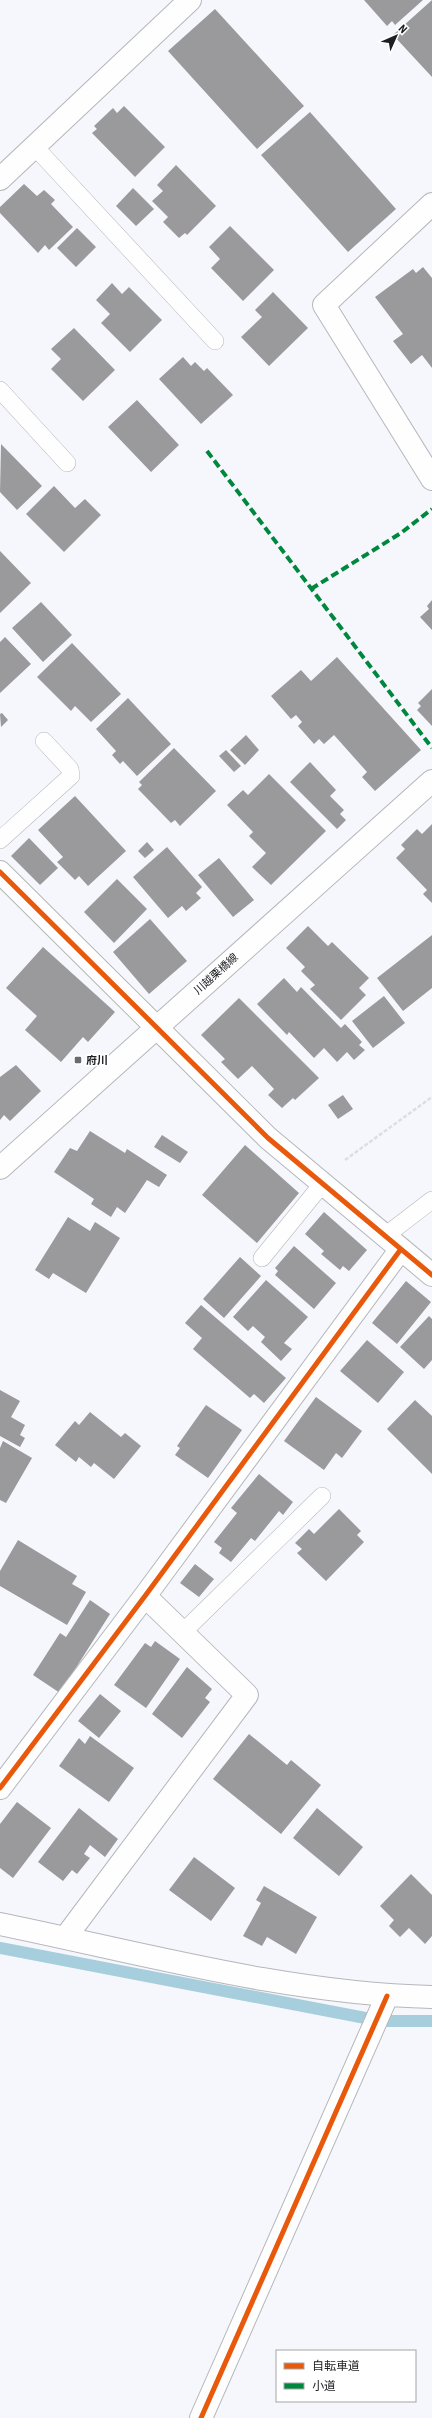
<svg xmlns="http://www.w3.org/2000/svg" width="432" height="2418" font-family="'Roboto Condensed','Noto Sans JP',sans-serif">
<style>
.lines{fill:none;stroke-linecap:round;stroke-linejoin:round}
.stream{stroke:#a6cedc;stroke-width:12}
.building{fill:#9a9a9d}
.service-casing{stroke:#b6b7bb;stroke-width:18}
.minor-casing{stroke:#b6b7bb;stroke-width:24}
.primary-casing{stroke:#b6b7bb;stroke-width:24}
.path{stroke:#dddedf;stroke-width:2.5;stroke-dasharray:4 2;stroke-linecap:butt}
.service{stroke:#fefeff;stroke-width:17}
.minor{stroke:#fefeff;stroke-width:22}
.primary{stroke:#fefeff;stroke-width:22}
.quiet{stroke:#00873e;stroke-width:4;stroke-dasharray:8 4;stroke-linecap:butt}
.cycleway-casing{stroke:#fff;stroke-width:8}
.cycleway{stroke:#e8590c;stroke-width:5}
.poi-dot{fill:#696a6e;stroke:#fff;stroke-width:1.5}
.labels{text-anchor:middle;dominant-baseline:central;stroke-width:4;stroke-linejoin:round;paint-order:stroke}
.street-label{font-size:11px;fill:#1d1e22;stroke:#fff}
.poi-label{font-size:11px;font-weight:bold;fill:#1d1e22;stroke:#fff;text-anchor:start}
</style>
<rect width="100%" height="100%" fill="#f6f7fc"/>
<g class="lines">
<path class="stream" d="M0 1948 381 2021H432"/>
</g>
<path class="building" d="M364 0H423L395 25 392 21 387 26Z
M432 0V77L393 35Z
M215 9 304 106 257 149 168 51Z
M124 106 165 147 135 177 92 133 97 129 94 126 113 108 117 113Z
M310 112 396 209 348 252 261 155Z
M176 165 216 206 187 235 185 233 179 238 163 222 168 217 152 201 163 191 157 185Z
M24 184 37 196 44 190 55 200 51 204 73 227 49 250 45 245 38 253 0 213V207Z
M133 188 154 209 136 226 116 206Z
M230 226 274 270 243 301 211 268 220 259 209 247Z
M77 228 96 247 76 267 57 248Z
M423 267 432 278V368L422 355 411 364 393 341 403 334 375 297 413 269 416 273Z
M112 283 122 294 129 287 162 320 130 352 101 323 110 314 96 300Z
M273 292 308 328 269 366 241 337 262 317 255 310Z
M74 328 115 370 83 401 51 369 61 359 51 349Z
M183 357 191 366 195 362 204 371 207 368 233 395 201 424 159 379Z
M137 400 179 445 151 472 108 427Z
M1 444 42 486 17 510 0 492Z
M54 486 75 508 85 499 101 515 64 552 26 514Z
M0 551 31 583 0 613Z
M432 600V630L420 617 429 609 427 606Z
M41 602 72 635 43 662 12 628Z
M5 637 31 664 0 693V642Z
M72 643 121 694 91 722 75 706 71 711 37 677Z
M337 657 421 750 375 791 362 777 367 772 334 735 324 744 319 739 314 744 298 726 302 722 296 715 291 719 271 696 301 670 311 681Z
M432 689V726L417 710 421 706 418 703Z
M128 698 171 744 137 776 123 761 120 764 112 755 116 751 96 729Z
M2 713 8 720 1 727 0 714Z
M246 735 259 750 245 765 230 750Z
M174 748 216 791 180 826 175 820 171 823 138 789 142 785 139 782Z
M226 750 241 766 234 772 219 756Z
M310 762 336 790 330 796 344 810 340 814 346 820 337 829 290 782Z
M269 774 326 831 271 885 252 867 266 853 249 836 253 832 227 805 243 790 248 795Z
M75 796 126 851 88 886 79 876 75 880 57 862 63 857 38 830Z
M432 824V903L423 894 427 890 396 858 405 849 401 845 417 829 422 834Z
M29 838 58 868 40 885 11 856Z
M147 842 154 850 145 858 138 851Z
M167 847 202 887 196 893 201 898 186 911 182 906 168 918 133 877Z
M219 858 254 900 233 917 198 875Z
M117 879 147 909 114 943 84 912Z
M150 919 187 961 149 994 113 952Z
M308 926 328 946 332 942 369 978 359 988 366 995 341 1020 310 989 315 985 301 971 305 967 286 948Z
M432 935V988L403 1011 377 978Z
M43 947 115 1012 88 1042 83 1037 61 1062 25 1030 37 1016 6 988Z
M284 978 297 992 301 987 341 1028 345 1024 362 1042 359 1045 365 1050 354 1060 347 1052 337 1062 324 1048 314 1058 289 1032 287 1035 257 1004Z
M384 996 405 1023 373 1048 352 1021Z
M239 998 319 1078 295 1100 293 1098 282 1108 268 1095 274 1089 252 1066 238 1079 221 1062 225 1059 201 1035Z
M16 1065 41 1091 10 1121 4 1115 0 1120V1077Z
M343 1095 353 1109 338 1119 328 1105Z
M90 1131 125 1153 127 1149 167 1175 159 1187 147 1180 125 1213 117 1207 111 1217 91 1204 94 1199 54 1172 70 1148 77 1151Z
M162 1135 188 1152 180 1163 154 1147Z
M245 1145 299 1193 257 1243 202 1195Z
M324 1212 367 1250 349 1271 343 1266 340 1270 321 1254 324 1251 305 1234Z
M68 1217 90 1231 95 1222 120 1238 86 1293 53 1273 49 1279 35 1270Z
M294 1246 336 1283 314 1309 275 1275 278 1271 275 1268Z
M240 1257 261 1276 224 1318 203 1299Z
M266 1280 308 1317 284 1343 292 1349 281 1361 261 1342 265 1337 253 1326 248 1331 233 1317Z
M406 1281 431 1302 397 1344 372 1323Z
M201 1305 286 1378 264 1403 254 1394 250 1398 193 1349 202 1338 185 1323Z
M429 1316 432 1319V1360L424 1369 400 1347Z
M367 1340 404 1372 378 1403 340 1371Z
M0 1390 20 1401 11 1417 25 1425 20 1435 25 1438 20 1447 0 1436Z
M316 1397 362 1431 342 1458 336 1453 324 1470 284 1441Z
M415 1400 432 1416V1474L387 1429Z
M206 1405 242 1430 208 1478 175 1455 180 1448 177 1446Z
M90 1412 121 1437 125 1433 141 1446 114 1479 94 1463 91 1467 79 1457 76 1462 55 1445 75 1421 79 1425Z
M3 1441 32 1458 6 1503 0 1500V1448Z
M259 1474 293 1502 283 1515 279 1511 255 1541 251 1538 231 1562 219 1553 222 1548 214 1542 237 1513 231 1508Z
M339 1509 361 1531 357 1535 364 1542 326 1581 297 1553 302 1549 295 1543 309 1529 314 1534Z
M18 1540 77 1576 72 1584 86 1592 67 1625 0 1586V1571Z
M195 1564 214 1579 199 1597 180 1583Z
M90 1600 110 1614 60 1693 33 1675 60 1633 66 1637Z
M155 1641 180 1659 146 1708 114 1685 145 1643 151 1647Z
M187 1667 212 1689 205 1698 210 1702 182 1738 152 1714Z
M100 1694 121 1711 99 1738 78 1721Z
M249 1734 287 1765 291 1760 321 1785 281 1834 213 1779Z
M90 1736 134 1768 109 1802 59 1766 79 1738 85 1744Z
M17 1802 51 1828 13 1878 0 1868V1824Z
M79 1808 118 1839 105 1857 90 1845 84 1854 90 1858 77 1874 72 1870 63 1881 38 1862Z
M317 1808 363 1847 339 1876 293 1838Z
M194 1857 235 1888 211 1921 169 1890Z
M411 1874 432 1895V1936L425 1944 409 1928 400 1937 389 1926 394 1920 380 1906Z
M264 1886 317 1917 296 1954 267 1937 262 1946 243 1936 261 1903 256 1900Z"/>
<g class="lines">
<g class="service-casing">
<path id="service" d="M35 147 215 341
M0 390 67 463
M0 840 71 776 70 769 44 741
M385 1236 432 1200
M262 1258 323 1183
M183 1632 322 1496"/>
</g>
<g class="minor-casing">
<path id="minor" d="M0 179 190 0
M432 204 324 305 432 479
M0 872 268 1138 432 1275
M0 1788 145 1596 401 1249
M0 1924C141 1953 288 1994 432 1997
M65 1938 247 1695 145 1596
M201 2418 387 1996"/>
</g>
<g class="primary-casing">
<path id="primary" d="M0 1168 432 781"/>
</g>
<path class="path" d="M345 1160 432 1097"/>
<use href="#service" class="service"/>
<use href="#minor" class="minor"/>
<use href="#primary" class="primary"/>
<path class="quiet" d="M207 451 432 748
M311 589 401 533 432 509"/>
<g class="cycleway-casing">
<path id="cycleway" d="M0 872 268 1138 432 1275
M0 1788 145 1596 401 1249
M201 2418 387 1996"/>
</g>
<use href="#cycleway" class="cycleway"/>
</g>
<rect class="poi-dot" x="74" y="1056" width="8" height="8" rx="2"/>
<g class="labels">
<g class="street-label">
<text transform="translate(216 974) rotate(-42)">川越栗橋線</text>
</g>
<g class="poi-label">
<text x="86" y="1060">府川</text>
</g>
</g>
<rect x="276" y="2350" width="140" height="52" fill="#ffffff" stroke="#a5a5a7"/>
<rect x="284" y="2363" width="20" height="6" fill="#e8590c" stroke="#a5a5a7"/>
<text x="312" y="2370" font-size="12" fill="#1d1e22">自転車道</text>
<rect x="284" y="2383" width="20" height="6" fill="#00873e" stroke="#a5a5a7"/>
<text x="312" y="2390" font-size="12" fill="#1d1e22">小道</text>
<g transform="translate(396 36) rotate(45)" stroke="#ffffff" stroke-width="3" paint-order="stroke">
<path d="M0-3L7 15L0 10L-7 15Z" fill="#1d1e22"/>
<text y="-6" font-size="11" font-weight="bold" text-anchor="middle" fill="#1d1e22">N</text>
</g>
</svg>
